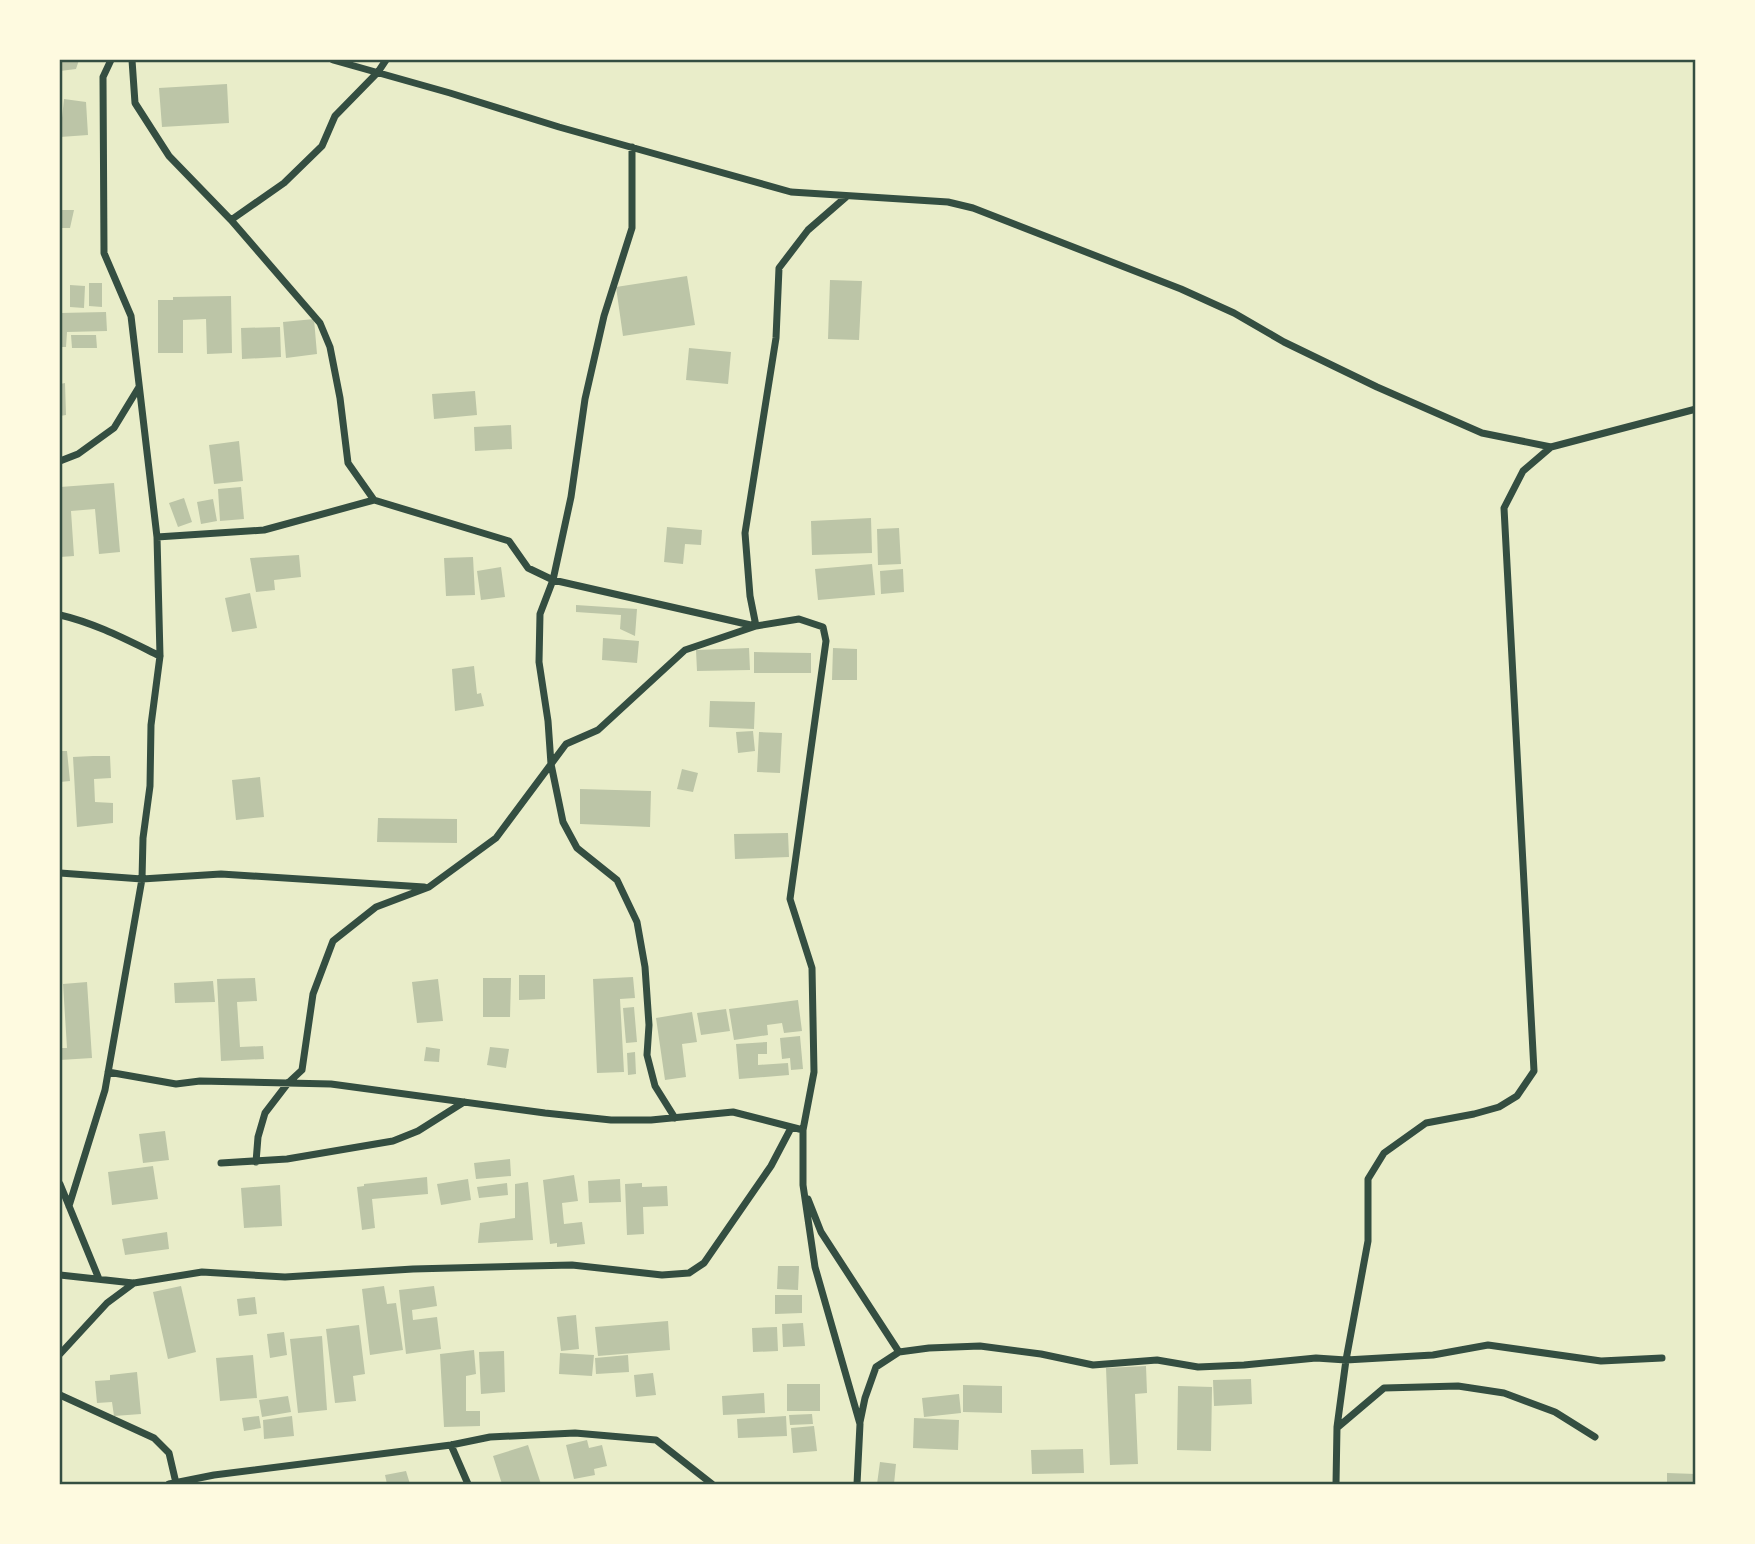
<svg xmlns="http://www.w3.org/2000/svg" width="1755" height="1544" font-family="'DM Sans',sans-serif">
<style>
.building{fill:#bcc5a7}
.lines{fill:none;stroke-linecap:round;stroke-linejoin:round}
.minor{stroke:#344e41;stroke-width:7}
.neatline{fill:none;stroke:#344e41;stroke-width:2.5}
</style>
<rect width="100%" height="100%" fill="#e9edc9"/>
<path class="building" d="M60 60H79L76 69 60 71Z
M227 84 229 123 162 127 159 88Z
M64 99 86 102 88 135 60 137Z
M60 210H74L70 228H60Z
M687 276 695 325 623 336 616 287Z
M830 280 862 281 859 340 828 339Z
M89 283H102V307L89 306Z
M70 285 85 286 84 308 70 307Z
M231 296 232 353 207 354 206 319 183 320V353H158V300H173V297Z
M106 312 107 331 67 332 66 347H60V313Z
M314 319 317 354 286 358 283 322Z
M280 327 281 357 242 359 241 328Z
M71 335H96L97 348H72Z
M689 348 731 352 728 384 686 380Z
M65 383 66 415 60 416V384Z
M475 391 477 415 434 419 432 394Z
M511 425 512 449 475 451 474 427Z
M239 441 243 481 214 484 209 445Z
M114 483 120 552 99 554 95 509 71 511 74 556 60 557V487Z
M241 487 244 519 220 521 218 489Z
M184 498 192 522 178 527 169 503Z
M213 499 217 521 201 524 197 502Z
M871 518 872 553 812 555 811 521Z
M667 527 702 530 701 545 685 544 683 564 664 562Z
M899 528 901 564 878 565 877 529Z
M299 555 301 577 274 580 275 590 256 592 250 558Z
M473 557 475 595 446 596 444 558Z
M872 564 875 595 818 600 815 569Z
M501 567 505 597 481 600 477 571Z
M903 569 904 592 881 594 880 571Z
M250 593 257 628 232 632 225 598Z
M576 605 637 609 635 636 620 629 621 615 576 612Z
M603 638 639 641 637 663 602 660Z
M749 648 750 670 697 671 696 650Z
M833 648 857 649V680H832Z
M754 652 811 653V673H754Z
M474 666 477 694 481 693 484 706 455 711 452 669Z
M710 701 755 702 754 729 709 727Z
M753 731 755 751 738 753 736 732Z
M759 732 782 733 780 773 757 772Z
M60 751H67L70 781 60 782Z
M93 756H110L111 778 94 779 95 802 113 803V823L77 827 73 757Z
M682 769 698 773 693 792 677 789Z
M260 777 264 817 236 820 232 780Z
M580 789 651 791 650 827 580 824Z
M378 818 457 819V843L377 842Z
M788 833 789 857 735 859 734 834Z
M519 975H545V999L519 1000Z
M633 977 635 998 620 999 624 1072 597 1073 593 979Z
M255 978 257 1001 237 1002 240 1047 263 1046 264 1059 221 1061 217 979Z
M483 978H511L510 1017H483Z
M438 979 443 1021 417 1023 412 982Z
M213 981 215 1002 175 1003 174 983Z
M87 982 92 1058 60 1060V1048H67L63 984Z
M798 1000 802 1031 784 1033 782 1023 767 1025 768 1035 734 1040 729 1009Z
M634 1007 637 1042 626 1043 623 1008Z
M726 1009 730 1031 701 1035 697 1013Z
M692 1012 697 1042 682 1044 686 1077 665 1080 656 1018Z
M800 1036 803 1069 791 1070 790 1058 782 1059 780 1038Z
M767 1042V1054H758V1065L788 1063 789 1075 739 1079 736 1044Z
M426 1047 440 1049 439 1062 424 1061Z
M490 1047 509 1049 506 1068 487 1065Z
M635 1052 636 1074 628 1075 627 1053Z
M165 1131 169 1160 143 1163 139 1134Z
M510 1159 511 1176 476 1179 474 1163Z
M153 1166 158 1199 112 1205 108 1172Z
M574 1175 578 1201 562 1203 564 1224 582 1222 585 1244 557 1247V1243L550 1244 543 1180Z
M427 1177 428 1194 372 1199 375 1228 362 1230 357 1187 364 1186V1184Z
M468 1179 471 1200 441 1205 437 1184Z
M620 1179 621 1202 589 1203 588 1181Z
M528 1182 533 1240 478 1243 480 1223 515 1218V1184Z
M507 1183 508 1195 479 1198 477 1187Z
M642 1183V1187L667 1186 668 1206 643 1207 644 1234 627 1235 625 1184Z
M280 1185 282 1226 244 1228 241 1188Z
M167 1232 169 1249 125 1255 122 1239Z
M778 1266H799L798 1290 777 1289Z
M181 1286 196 1352 168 1359 153 1292Z
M384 1286 387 1304 396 1303 403 1350 370 1355 362 1289Z
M434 1286 437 1306 412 1310 413 1320 437 1317 441 1349 406 1354 399 1290Z
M775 1295H802V1313L775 1314Z
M255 1297 257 1314 239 1316 237 1299Z
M576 1315 579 1349 561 1351 557 1317Z
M668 1321 670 1350 598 1356 595 1327Z
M803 1323 805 1346 783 1347 782 1324Z
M359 1325 365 1374 353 1376 356 1401 335 1403 326 1329Z
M777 1327 778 1351 753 1352 752 1328Z
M284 1332 287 1355 270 1358 267 1334Z
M322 1336 327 1410 298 1413 290 1339Z
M474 1350 476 1374 466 1376V1411H480V1426L444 1427 440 1354Z
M504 1351 505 1392 481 1394 479 1352Z
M560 1353 594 1355 592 1376 559 1374Z
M253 1355 257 1398 220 1401 216 1358Z
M628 1355 629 1372 596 1374 595 1358Z
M1146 1366 1147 1393 1135 1394 1138 1464 1110 1465 1106 1368Z
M137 1372 141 1414 114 1416 112 1402 97 1403 95 1381 110 1380V1375Z
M653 1373 656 1395 636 1397 634 1375Z
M1251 1379 1252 1404 1214 1406 1213 1380Z
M787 1384H820V1411H787Z
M963 1385 1002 1386V1413L963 1412Z
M1178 1386 1212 1387 1211 1451 1177 1450Z
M764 1393 765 1413 723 1415 722 1396Z
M959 1394 961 1413 924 1417 922 1398Z
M288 1396 291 1412 262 1417 259 1400Z
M812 1414 813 1424 790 1425 789 1415Z
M259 1416 261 1428 244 1431 242 1418Z
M292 1416 294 1436 264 1439 263 1420Z
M786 1416 787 1436 738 1438 737 1419Z
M914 1418 959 1420 958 1450 913 1448Z
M814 1426 817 1451 793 1453 791 1428Z
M587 1440 589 1448 602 1445 607 1466 594 1469 595 1475 574 1479 566 1445Z
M528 1445 541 1484H502L493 1456Z
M1083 1449 1084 1473 1032 1474 1031 1450Z
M880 1462 896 1464 894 1484H877Z
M406 1471 410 1484H387L385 1475Z
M1667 1473 1696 1474V1484H1667Z"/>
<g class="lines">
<path class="minor" d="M132 60 135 103 169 156 231 220 320 323 330 347 340 398 348 463 374 500 509 541 528 568 553 580 755 626
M333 60 450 93 559 127 791 192 948 202 973 208 1181 289 1234 313 1284 342 1377 387 1482 433 1551 447 1696 409
M632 147V228L604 316 585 399 571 497 553 580 540 614 539 662 548 721 551 764 563 822 577 848 617 880 637 922 645 967 649 1025 647 1055 655 1086 675 1118
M231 220 284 183 322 146 335 116 378 72 386 60
M60 461 78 454 114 428 139 387
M157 537 264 530 374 500
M60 615C95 623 127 640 160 656
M756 626 750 596 745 533 776 338 779 268 808 230 846 197
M60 873 142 879 221 874 424 887
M108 1072 176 1084 200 1081 331 1084 545 1113 611 1120H651L733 1112 803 1130
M256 1162 258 1137 265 1113 288 1083 302 1070 313 994 333 941 376 907 429 887 496 838 566 744 598 730 685 650 756 626 799 619 823 627 826 641 790 899 812 968 814 1072 803 1130V1185L815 1267 860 1424 857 1484
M221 1163 287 1159 393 1141 418 1131 464 1102
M60 1184 99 1279
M808 1199 821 1232 899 1352
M69 1206 105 1090 142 879 143 838 150 786 151 725 160 656 157 537 131 316 104 253 103 77 111 60
M60 1275 133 1283
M60 1354 107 1303 134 1283 202 1272 285 1277 413 1269 572 1265 662 1275 689 1273 704 1263 771 1166 791 1128
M60 1395 154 1438 169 1453 176 1483
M860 1422 865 1398 876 1367 899 1352 929 1348 980 1346 1041 1354 1093 1365 1157 1360 1198 1367 1244 1365 1316 1358 1346 1360 1433 1355 1488 1345 1601 1361 1662 1358
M1338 1427 1384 1388 1458 1386 1504 1393 1555 1412 1595 1437
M451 1445 468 1484
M169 1484 214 1475 451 1445 490 1437 575 1433 656 1440 712 1484
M1336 1484 1337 1427 1346 1360 1368 1241V1179L1384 1153 1426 1123 1474 1114 1499 1107 1517 1096 1534 1071 1504 508 1523 471 1551 447"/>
</g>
<rect width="1755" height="1544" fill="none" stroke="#fefae0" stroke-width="122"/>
<rect x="61" y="61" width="1633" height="1422" class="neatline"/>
</svg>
